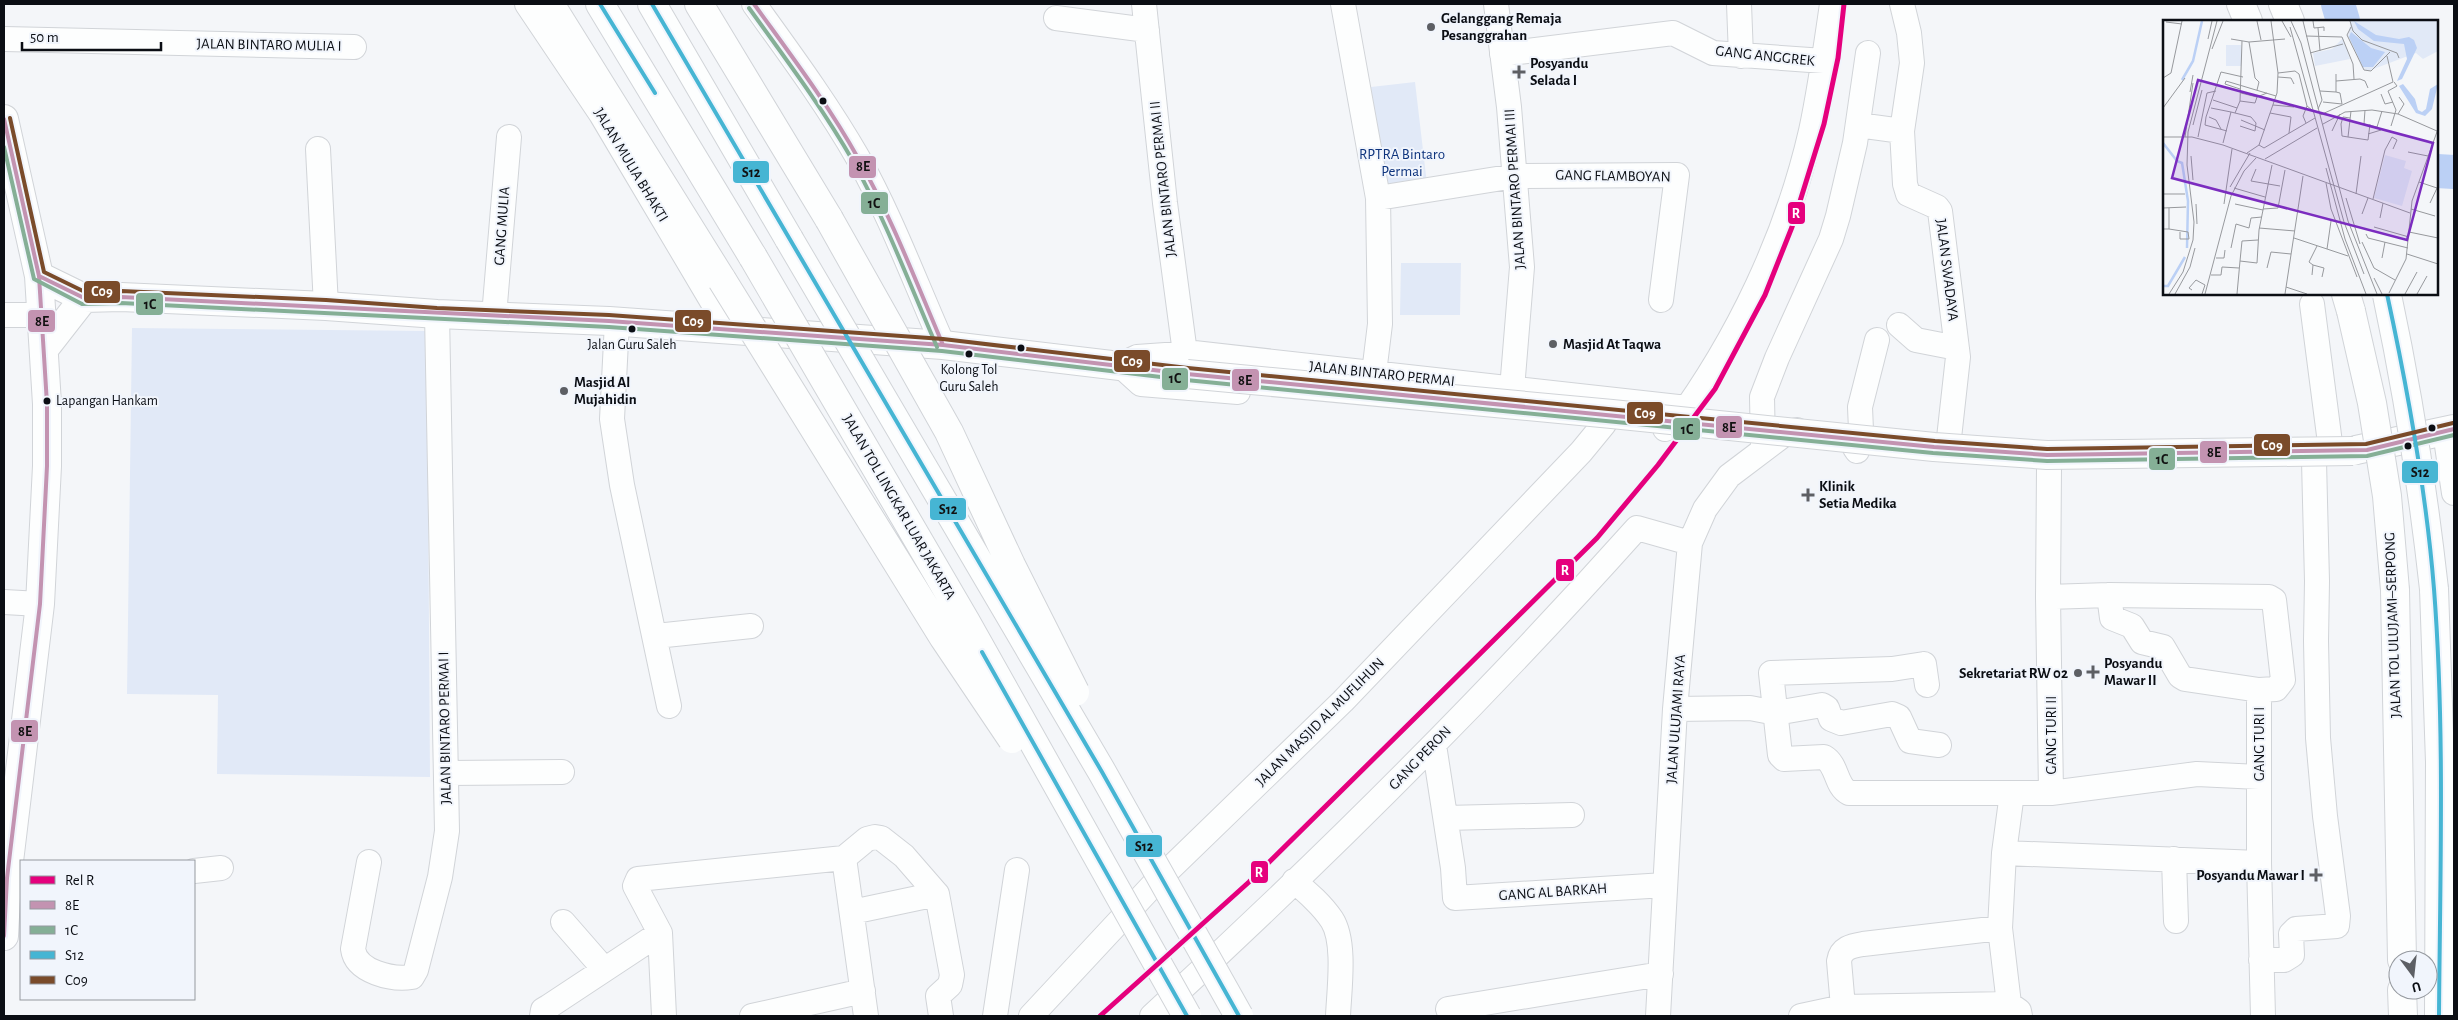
<svg xmlns="http://www.w3.org/2000/svg" width="2458" height="1020" font-family="'Alegreya Sans',sans-serif">
<style>
.green{fill:#e1e9f7}
.lines{fill:none;stroke-linecap:round;stroke-linejoin:round}
.river{stroke:#bbd0f5;stroke-width:34}
.minor-casing{stroke:#d1d4d8;stroke-width:26}
.major-casing{stroke:#d1d4d8;stroke-width:30}
.highway-casing{stroke:#d1d4d8;stroke-width:30}
.minor{stroke:#fdfefe;stroke-width:24}
.major{stroke:#fdfefe;stroke-width:28}
.highway{stroke:#fdfefe;stroke-width:28}
.major-bridge-casing{stroke:#d1d4d8;stroke-width:30;stroke-linecap:butt}
.highway-bridge-casing{stroke:#d1d4d8;stroke-width:30;stroke-linecap:butt}
.major-bridge{stroke:#fdfefe;stroke-width:28}
.highway-bridge{stroke:#fdfefe;stroke-width:28}
.bus-1-casing{stroke:#f1f5fc;stroke-width:8}
.bus-2-casing{stroke:#f1f5fc;stroke-width:8}
.bus-3-casing{stroke:#f1f5fc;stroke-width:8}
.bus-4-casing{stroke:#f1f5fc;stroke-width:8}
.bus-1{stroke:#c393b1;stroke-width:4}
.bus-2{stroke:#85af96;stroke-width:4}
.bus-3{stroke:#46b5d3;stroke-width:4}
.bus-4{stroke:#7a4b2a;stroke-width:4}
.rail-1-casing{stroke:#f1f5fc;stroke-width:9}
.rail-1{stroke:#e5007d;stroke-width:5}
.poi-dot{fill:#5d5f64;stroke:#f1f5fc;stroke-width:2}
.bus-dot{fill:#0b0e14;stroke:#f1f5fc;stroke-width:2}
.labels{text-anchor:middle;dominant-baseline:central;stroke-width:4;stroke-linejoin:round;paint-order:stroke}
.bus-label{font-size:14px;fill:#0b0e14;stroke:#f1f5fc}
.poi-label{font-size:15px;font-weight:bold;fill:#0b0e14;stroke:#f1f5fc;text-anchor:start}
.street-label{font-size:15px;fill:#0b0e14;stroke:#f1f5fc}
.park-label{font-size:15px;fill:#0e347d;stroke:#f1f5fc}
.inset-river{fill:none;stroke:#bbd0f5;stroke-width:2.5}
.inset-road{fill:none;stroke:#97999d;stroke-width:1}
.view{fill:#7b2cbf;fill-opacity:0.15;stroke:#7b2cbf;stroke-width:2.5}
.inset-edge{fill:none;stroke:#0b0e14;stroke-width:2.5}
.line-badge{stroke:#f1f5fc;stroke-width:2}
.badge-label{font-size:14px;text-anchor:middle;font-weight:bold;fill:#fff}
.pale-badge-label{font-size:14px;text-anchor:middle;font-weight:bold;fill:#111}
</style>
<rect width="100%" height="100%" fill="#f4f6f9"/>
<path class="green" d="M1415 82 1427 184 1382 188 1371 87Z
M1401 263H1461L1460 315H1400Z
M132 328 427 331 430 777 217 774 218 695 127 694Z"/>
<g class="lines">
<path class="river" d="M2338 4 2343 21
M2437 171 2454 172"/>
<g class="minor-casing">
<path id="minor" d="M527 4 601 114 729 330
M754 4C790 54 827 104 858 158 891 217 915 282 943 345
M1144 4 1165 203 1185 353
M1343 4 1378 198 1380 324 1374 373
M1496 4 1509 107 1522 267 1512 389
M1739 4 1741 56
M1902 4 1909 33 1912 63 1902 131 1905 184 1908 194 1937 207 1940 211 1958 357 1949 438
M1056 18 1147 30
M4 39 354 47
M1502 54 1673 33 1713 53 1824 61
M1858 125 1902 131
M318 149 326 306
M1378 198 1515 176 1677 175 1661 300
M2312 304 2330 443
M4 315H43
M494 316 509 137
M617 322 612 419 622 485 669 706
M1899 325 1916 340 1957 348
M1238 392 1141 384 1120 365 1137 357 1194 353 1687 408
M1665 429 1674 426C1738 339 1787 236 1811 131 1820 89 1826 46 1832 4
M2445 432 2454 493
M1763 447 1762 397 1777 358 1831 239 1838 216 1855 143 1868 53
M1857 451C1851 443 1852 435 1861 430L1860 407 1877 340
M2109 595 2112 618 2132 626 2142 642 2163 647 2180 676 2185 679 2259 690
M2048 597 2109 595 2269 597 2274 600 2283 680 2276 689 2259 690V863L2263 1016
M4 602 40 604
M656 636 751 626
M1927 685 1924 664 1892 669 1771 673 1780 755 1784 759 1824 757C1838 765 1835 786 1849 793H2012
M1675 709 1750 708 1776 713 1822 705 1827 708 1831 719 1841 723 1892 714 1899 717 1910 741 1939 745
M1434 745 1453 868 1455 898 1665 885
M446 773 562 772
M2051 793 2197 774 2259 777
M1446 818 1572 815
M2004 853 2259 863
M844 858 867 839 875 837 881 838 904 856 937 894 952 975 950 985 938 996 941 1016
M2174 859 2176 921
M369 862 353 949C356 972 392 980 412 977L416 970 440 877 447 831 437 314
M194 871 221 868
M1294 881C1308 893 1322 905 1332 920 1346 942 1339 991 1338 1016
M852 912 937 894
M563 922 604 969
M2261 960H2284L2292 955 2291 934 2296 929 2337 926 2338 916 2325 816 2318 738 2316 641 2317 581 2314 461
M1843 1007 2009 1004
M1448 1009 1661 974
M542 1016 543 1010 548 1007 660 933
M664 1016 660 933 635 886 638 879 844 858 866 1016
M752 1016 863 991
M995 1016 1017 870
M1031 1016 1153 885 1343 701 1581 452 1604 424
M1152 1016C1321 861 1484 699 1637 528L1690 543
M1658 1016 1675 709 1690 543 1705 509 1729 476 1786 433 1797 430
M1801 1016 1843 1007 1839 961C1841 948 1851 946 1863 944L2000 928
M2020 1016 2019 1011 2009 1004 2000 928 2004 853 2012 793H2051L2048 597 2049 468"/>
</g>
<g class="major-casing">
<path id="major" d="M4 119 39 276 47 404V466L40 604 7 878 4 936
M39 276 84 298 121 297 326 306 437 314 609 321 943 345 1187 374
M45 348 84 298
M2356 450 2454 429"/>
</g>
<g class="highway-casing">
<path id="highway" d="M550 4 722 280
M600 4 753 257
M652 4 789 239
M699 4 829 219
M2241 4 2248 21
M2283 4 2290 21
M2346 294 2351 311
M2434 589 2440 762 2439 1016
M2395 590 2402 960
M2402 990 2403 1016"/>
</g>
<use href="#minor" class="minor"/>
<use href="#major" class="major"/>
<use href="#highway" class="highway"/>
<g class="major-bridge-casing">
<path id="major-bridge" d="M1187 374 1612 414 1934 447 2047 455 2353 451"/>
</g>
<g class="highway-bridge-casing">
<path id="highway-bridge" d="M829 219 949 432 1011 565 1075 692
M789 239 1102 772 1239 1016
M753 257 966 622 1187 1016
M722 280 944 638 1012 739
M2387 295C2408 393 2423 490 2434 589
M2351 311 2372 403 2387 496 2395 590"/>
</g>
<use href="#major-bridge" class="major-bridge"/>
<use href="#highway-bridge" class="highway-bridge"/>
<g class="bus-1-casing">
<path id="bus-1" d="M754 4C790 54 828 104 858 158 892 218 916 282 943 345
M4 119 39 276 47 404V466L40 604 7 878 4 936
M39 276 84 298 121 297 609 321 943 345 1187 374 1934 447 2047 455 2367 450 2454 429"/>
</g>
<g class="bus-2-casing">
<path id="bus-2" d="M749 8C785 58 822 107 853 161 886 221 910 285 937 347
M4 147 34 279 82 304 121 303 609 327 942 351 1186 380 1933 453 2047 461 2367 456 2454 435"/>
</g>
<g class="bus-3-casing">
<path id="bus-3" d="M600 4 655 93
M652 4 1102 772 1239 1016
M2387 294C2408 391 2426 489 2434 589 2445 731 2440 874 2439 1016
M982 652 1187 1016"/>
</g>
<g class="bus-4-casing">
<path id="bus-4" d="M10 118 44 272 85 292 121 291 326 300 437 308 609 315 943 339 1188 368 1935 441 2047 449 2366 444 2453 423"/>
</g>
<use href="#bus-1" class="bus-1"/>
<use href="#bus-2" class="bus-2"/>
<use href="#bus-3" class="bus-3"/>
<use href="#bus-4" class="bus-4"/>
<g class="rail-1-casing">
<path id="rail-1" d="M1100 1016 1249 882 1597 538 1658 465 1715 389 1765 295 1792 227 1824 124 1838 58 1844 4"/>
</g>
<use href="#rail-1" class="rail-1"/>
</g>
<g class="poi-dot">
<circle cx="1431" cy="27" r="5"/>
<path d="M1516.5 64.5h5v5h5v5h-5v5h-5v-5h-5v-5h5z"/>
<circle cx="1553" cy="344" r="5"/>
<circle cx="564" cy="391" r="5"/>
<path d="M1805.5 487.5h5v5h5v5h-5v5h-5v-5h-5v-5h5z"/>
<path d="M2090.5 664.5h5v5h5v5h-5v5h-5v-5h-5v-5h5z"/>
<circle cx="2078" cy="673" r="5"/>
<path d="M2313.5 867.5h5v5h5v5h-5v5h-5v-5h-5v-5h5z"/>
</g>
<g class="bus-dot">
<circle cx="823" cy="101" r="4.5"/>
<circle cx="632" cy="329" r="4.5"/>
<circle cx="1021" cy="348" r="4.5"/>
<circle cx="969" cy="354" r="4.5"/>
<circle cx="47" cy="401" r="4.5"/>
<circle cx="2432" cy="428" r="4.5"/>
<circle cx="2408" cy="446" r="4.5"/>
</g>
<g class="labels">
<g class="bus-label">
<text x="632" y="345">Jalan Guru Saleh</text>
<text x="969" y="370">Kolong Tol<tspan x="969" dy="17">Guru Saleh</tspan></text>
<text x="56" y="401" text-anchor="start">Lapangan Hankam</text>
</g>
<g class="poi-label">
<text x="1441" y="18">Gelanggang Remaja<tspan x="1441" dy="17">Pesanggrahan</tspan></text>
<text x="1530" y="63">Posyandu<tspan x="1530" dy="17">Selada I</tspan></text>
<text x="1563" y="344">Masjid At Taqwa</text>
<text x="574" y="382">Masjid Al<tspan x="574" dy="17">Mujahidin</tspan></text>
<text x="1819" y="486">Klinik<tspan x="1819" dy="17">Setia Medika</tspan></text>
<text x="2104" y="663">Posyandu<tspan x="2104" dy="17">Mawar II</tspan></text>
<text x="2068" y="673" text-anchor="end">Sekretariat RW 02</text>
<text x="2305" y="875" text-anchor="end">Posyandu Mawar I</text>
</g>
<g class="street-label">
<text transform="translate(269 45) rotate(1)">JALAN BINTARO MULIA I</text>
<text transform="translate(1765 56) rotate(6)">GANG ANGGREK</text>
<text transform="translate(631 165) rotate(59)">JALAN MULIA BHAKTI</text>
<text transform="translate(1613 176) rotate(1)">GANG FLAMBOYAN</text>
<text transform="translate(1163 179) rotate(-96)">JALAN BINTARO PERMAI II</text>
<text transform="translate(1515 189) rotate(-94)">JALAN BINTARO PERMAI III</text>
<text transform="translate(502 226) rotate(-86)">GANG MULIA</text>
<text transform="translate(1947 270) rotate(83)">JALAN SWADAYA</text>
<text transform="translate(1382 374) rotate(6)">JALAN BINTARO PERMAI</text>
<text transform="translate(899 507) rotate(60)">JALAN TOL LINGKAR LUAR JAKARTA</text>
<text transform="translate(2393 625) rotate(-92)">JALAN TOL ULUJAMI–SERPONG</text>
<text transform="translate(1676 719) rotate(-86)">JALAN ULUJAMI RAYA</text>
<text transform="translate(1320 722) rotate(-45)">JALAN MASJID AL MUFLIHUN</text>
<text transform="translate(445 728) rotate(-91)">JALAN BINTARO PERMAI I</text>
<text transform="translate(2051 735) rotate(-90)">GANG TURI II</text>
<text transform="translate(2259 744) rotate(-90)">GANG TURI I</text>
<text transform="translate(1420 758) rotate(-46)">GANG PERON</text>
<text transform="translate(1553 892) rotate(-4)">GANG AL BARKAH</text>
</g>
<g class="park-label">
<text x="1402" y="154">RPTRA Bintaro<tspan x="1402" dy="17">Permai</tspan></text>
</g>
</g>
<g transform="translate(2163 20)">
<rect width="275" height="275" fill="#f4f6f9"/>
<path d="M188 1H275V31L260 39 253 33 205 51 199 47 185 16ZM180 18 187 39 152 46 150 33 169 29ZM63 25H78V46H63ZM222 135 243 141 241 148 249 151 239 186 211 178Z" fill="#e1e9f7"/>
<path d="M191 1 213 15 236 19 246 17 251 20 254 28 239 59 234 61 244 39 241 24 211 21 195 9ZM188 12 208 28 222 32 210 47H200L186 17ZM240 64 252 79 255 90 259 92 263 89 267 69 275 64 269 89 262 96 253 93 236 66Z" fill="#bbd0f5"/>
<path class="inset-river" d="M19 60 30 41 39 1M0 123 14 141 19 143 20 149 25 181 24 228M0 266H5L22 237"/>
<path class="inset-road" d="M94 1 98 20M108 1 115 53M119 1 128 17M128 1 138 23 185 201 214 274M140 1 159 80 155 89M150 1 151 8 161 7V11M187 1 190 11 199 20 234 33 236 38M3 2 19 4M127 7 181 202 201 254M188 7 184 15 201 50 208 51 227 32M155 8 157 31M143 16 179 17 190 44 191 59M45 19 49 1M68 19 86 22 122 19M86 22 92 58 96 62 94 70M49 29 60 1M147 33 180 24M115 57 128 58 131 64M0 58 8 53 19 1M173 61 197 59 202 61 205 68M77 69 62 64 63 61 113 76M157 71 173 72M27 72 30 55M78 73 94 77M218 74 222 84 230 82M50 80 74 88M77 81 92 83 94 77 104 73M160 82 179 84 177 73 173 72V54M110 85 131 87M0 88 22 58M48 88 68 92M202 90 201 104 214 107 219 91M188 91 185 117 205 120 207 104M72 93 88 97 93 103 92 111 77 106M107 93 128 97 126 113M235 94 241 84 236 77M157 95 230 62 224 36M46 97 53 100 58 109M78 100 102 110M143 103 140 96 144 86M160 104 182 92 209 90 235 94 274 111M30 105 39 70M228 106 233 90 225 71 234 66 231 62M64 111 42 105 43 97 58 52 80 57M169 111 177 94M205 114 218 110 214 107M0 117H29L60 125 247 193M22 117 30 63M35 117 44 73 53 71M185 117 179 116 178 104 180 97 187 98M60 123 68 92 72 93 77 81 79 21M96 125 101 128 152 98M245 132 265 136M84 133 96 125 114 73 115 53 132 51 136 54 144 86 149 90M28 136 30 160M102 139 154 108M163 148 182 219 203 274M93 149 88 161 117 166M256 162 274 168M163 163 168 189 194 257M67 167 87 133M71 168 102 177M0 174H22M193 174 198 136M183 178 197 224M210 179 222 130 229 117 234 120 230 129M267 183 275 166M33 184 34 204M61 184 69 129M72 184 100 190M0 188 23 187M100 189 115 188 122 150M248 189 272 196M199 194 205 178M217 198 220 183M211 207 246 217M96 208 132 211M0 209H6V188M6 209 25 212 26 219H17V212M246 212 275 218M203 214 205 218 245 228M131 218 185 236M79 221 95 220M199 222 211 248 232 260M68 228 73 204 86 208 88 198 99 197M164 229 168 201M244 234 275 244M53 238H61L62 230M219 238 222 222M77 241 79 221M150 245 161 248 159 257M104 248 108 232 128 234M48 255H58L59 247 76 248M149 255 150 245 146 242 154 226M211 258 219 274M123 267 144 274M29 270 26 268 33 260 42 265 39 274M226 273 243 239 249 181 275 109M6 274 20 252 30 220 31 202 24 145 25 112 54 1M12 274 27 247 32 228M42 274 68 176 81 151 93 138M74 274 77 241 94 243 96 210 109 145M122 274 140 156M242 274 254 252M254 274 264 256"/>
<path class="view" d="M35 60 270 123 244 220 9 158Z"/>
<rect width="275" height="275" class="inset-edge"/>
</g>
<g class="line-badge">
<rect x="848" y="155" width="29" height="24" rx="5" fill="#c393b1"/>
<rect x="732" y="160" width="38" height="24" rx="5" fill="#46b5d3"/>
<rect x="860" y="191" width="29" height="24" rx="5" fill="#85af96"/>
<rect x="1787" y="201" width="19" height="24" rx="5" fill="#e5007d"/>
<rect x="83" y="280" width="38" height="24" rx="5" fill="#7a4b2a"/>
<rect x="135" y="292" width="29" height="24" rx="5" fill="#85af96"/>
<rect x="27" y="309" width="29" height="24" rx="5" fill="#c393b1"/>
<rect x="674" y="309" width="38" height="24" rx="5" fill="#7a4b2a"/>
<rect x="1113" y="349" width="38" height="24" rx="5" fill="#7a4b2a"/>
<rect x="1161" y="367" width="28" height="24" rx="5" fill="#85af96"/>
<rect x="1231" y="368" width="29" height="24" rx="5" fill="#c393b1"/>
<rect x="1626" y="401" width="38" height="24" rx="5" fill="#7a4b2a"/>
<rect x="1715" y="415" width="28" height="24" rx="5" fill="#c393b1"/>
<rect x="1672" y="417" width="29" height="24" rx="5" fill="#85af96"/>
<rect x="2253" y="433" width="38" height="24" rx="5" fill="#7a4b2a"/>
<rect x="2199" y="440" width="29" height="24" rx="5" fill="#c393b1"/>
<rect x="2148" y="447" width="28" height="24" rx="5" fill="#85af96"/>
<rect x="2401" y="460" width="38" height="24" rx="5" fill="#46b5d3"/>
<rect x="929" y="497" width="38" height="24" rx="5" fill="#46b5d3"/>
<rect x="1555" y="558" width="20" height="24" rx="5" fill="#e5007d"/>
<rect x="10" y="719" width="29" height="24" rx="5" fill="#c393b1"/>
<rect x="1125" y="834" width="38" height="24" rx="5" fill="#46b5d3"/>
<rect x="1250" y="860" width="19" height="24" rx="5" fill="#e5007d"/>
</g>
<g class="badge-label">
<text x="1796" y="218">R</text>
<text x="102" y="296">C09</text>
<text x="693" y="326">C09</text>
<text x="1132" y="366">C09</text>
<text x="1645" y="418">C09</text>
<text x="2272" y="450">C09</text>
<text x="1565" y="575">R</text>
<text x="1259" y="877">R</text>
</g>
<g class="pale-badge-label">
<text x="863" y="171">8E</text>
<text x="751" y="177">S12</text>
<text x="874" y="208">1C</text>
<text x="150" y="309">1C</text>
<text x="42" y="326">8E</text>
<text x="1175" y="383">1C</text>
<text x="1245" y="385">8E</text>
<text x="1729" y="432">8E</text>
<text x="1687" y="434">1C</text>
<text x="2214" y="457">8E</text>
<text x="2162" y="464">1C</text>
<text x="2420" y="477">S12</text>
<text x="948" y="514">S12</text>
<text x="25" y="736">8E</text>
<text x="1144" y="851">S12</text>
</g>
<rect width="2458" height="1020" fill="none" stroke="#0b0e14" stroke-width="10"/>
<rect x="20" y="860" width="175" height="140" fill="#f1f5fc" stroke="#95999f"/>
<rect x="30" y="876" width="25" height="8" fill="#e5007d" stroke="#95999f"/>
<text x="65" y="885" font-size="15" fill="#0b0e14">Rel R</text>
<rect x="30" y="901" width="25" height="8" fill="#c393b1" stroke="#95999f"/>
<text x="65" y="910" font-size="15" fill="#0b0e14">8E</text>
<rect x="30" y="926" width="25" height="8" fill="#85af96" stroke="#95999f"/>
<text x="65" y="935" font-size="15" fill="#0b0e14">1C</text>
<rect x="30" y="951" width="25" height="8" fill="#46b5d3" stroke="#95999f"/>
<text x="65" y="960" font-size="15" fill="#0b0e14">S12</text>
<rect x="30" y="976" width="25" height="8" fill="#7a4b2a" stroke="#95999f"/>
<text x="65" y="985" font-size="15" fill="#0b0e14">C09</text>
<g transform="translate(2413 975) rotate(165)"><circle r="24" fill="#f1f5fc" stroke="#95999f"/>
<path d="M0-4L9 19L0 12L-9 19Z" fill="#5d5f64"/>
<text y="-8" font-size="14" font-weight="bold" text-anchor="middle" fill="#0b0e14">U</text>
</g>
<path d="M22 42v8h139v-8" fill="none" stroke="#0b0e14" stroke-width="2.5"/>
<text x="30" y="42" font-size="15" fill="#0b0e14" stroke="#f1f5fc" stroke-width="4" paint-order="stroke">50 m</text>
</svg>
